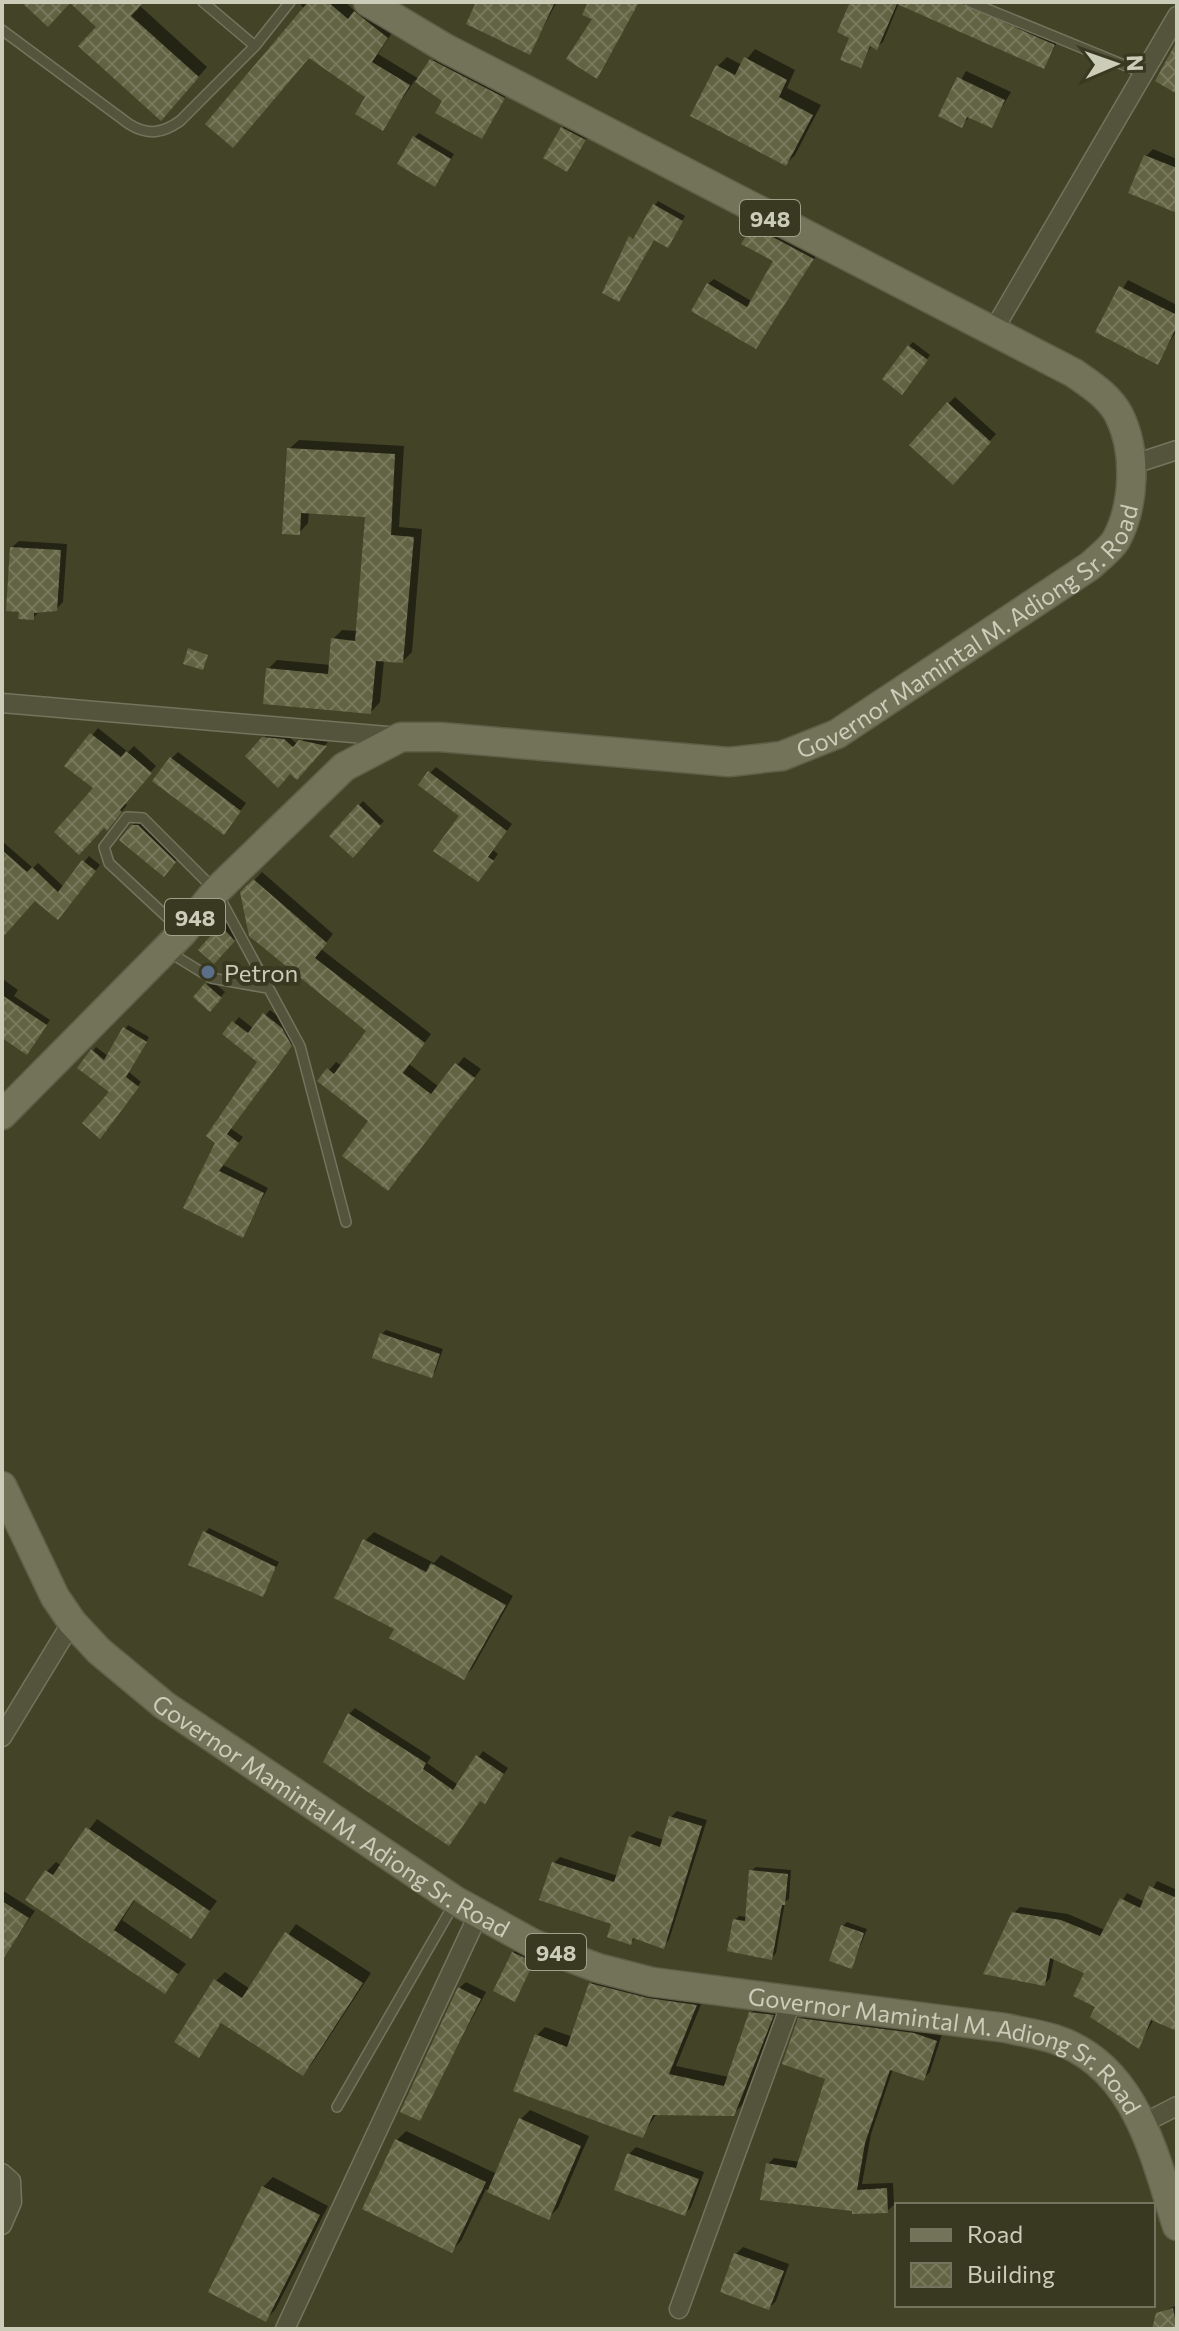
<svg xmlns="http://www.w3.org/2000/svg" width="1179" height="2331" font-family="Commissioner,sans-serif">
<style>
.shadow{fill:#0007}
.building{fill:url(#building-cross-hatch)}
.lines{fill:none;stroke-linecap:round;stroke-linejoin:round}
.lane-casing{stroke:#73745d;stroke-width:12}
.street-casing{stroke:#73745d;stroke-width:21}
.primary-casing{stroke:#5f6048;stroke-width:31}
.lane{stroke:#53543b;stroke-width:9}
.street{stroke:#53543b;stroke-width:18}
.primary{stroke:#737359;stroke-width:28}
.service-dot{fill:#5c6f8a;stroke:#383920;stroke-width:3}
.labels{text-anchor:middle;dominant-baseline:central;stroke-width:8;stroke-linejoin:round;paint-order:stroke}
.shield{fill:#383920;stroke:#a0a18b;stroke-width:2}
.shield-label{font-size:22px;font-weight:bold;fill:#cccdb9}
.street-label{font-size:24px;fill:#cccdb9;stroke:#383920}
.poi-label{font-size:24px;fill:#cccdb9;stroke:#383920;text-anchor:start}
</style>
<defs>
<pattern id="building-cross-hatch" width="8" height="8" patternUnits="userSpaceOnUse" patternTransform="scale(2)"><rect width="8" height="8" fill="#626343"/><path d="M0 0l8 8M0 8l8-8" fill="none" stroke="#77785c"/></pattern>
</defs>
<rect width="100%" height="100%" fill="#434427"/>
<path class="shadow" d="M72 2H142L139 5 207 67 170 109 99 26Z
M299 2H345L356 12 363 5 394 30 378 54 419 79 438 54 509 91 481 137 445 100 415 80 383 128 368 96Z
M479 2H557L529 53Z
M869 2H970L1059 39 1044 67 899 3 883 42 877 47 872 45 860 66 852 37Z
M755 49 795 70 787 88 821 105 795 155 786 164 718 66 727 57 742 65Z
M966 71 1011 92 991 126 970 116 962 125 941 115Z
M567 124 589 135 567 170 562 128Z
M419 133 454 154 439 180 415 137Z
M1153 149 1177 159V211L1146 156Z
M658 201 685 216 671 241 655 238 619 300V260Z
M758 221 818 253 761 341 708 284 714 279 753 302 776 260 753 227Z
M1128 280 1177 305V330L1157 362 1098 331Z
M913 342 930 355 906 388 909 346Z
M955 397 996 434 960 475 948 404Z
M299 440 404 446 399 527 422 529 412 652 403 661 384 660 380 702 371 712 268 669 277 660 331 665 333 639 342 630 357 631 367 515 309 512 308 523 299 533 289 449Z
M19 541 67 544 63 602 56 609 41 610 33 618 12 547Z
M98 728 128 752 134 746 156 766 124 803 127 805 113 822 96 788 67 766Z
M268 734 288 736 298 745 305 738 328 742 296 777 248 756Z
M178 752 246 803 230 825 171 759Z
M436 767 512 824 493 850 498 854 484 873 462 815 430 773Z
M363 801 384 821 353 855 331 835Z
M137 821 143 822 179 857 168 870 132 826Z
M2 841 33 868 38 863 64 887 89 856 100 865 63 912 35 899 2 931Z
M262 872 333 934 321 949 431 1034 409 1064 439 1087 464 1057 481 1069 396 1181 371 1121 329 1070 336 1062 342 1066 369 1031 242 893Z
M226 922 238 936 214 962 201 950Z
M4 980 18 990 14 996 50 1020 31 1048 2 1036Z
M211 980 225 992 210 1010 195 997Z
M270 1010 287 1023 296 1040 230 1128 243 1137 223 1165 268 1188 242 1235 186 1207 260 1062 225 1034 239 1017 254 1029Z
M128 1025 149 1037 129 1072 141 1082 103 1132 111 1092 93 1051 96 1047 108 1056Z
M386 1330 443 1349 435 1372 431 1376 382 1334Z
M209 1528 279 1562 262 1595 205 1533Z
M374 1532 434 1563 441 1555 513 1596 472 1669 464 1677 397 1629 365 1541Z
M355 1708 431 1757 427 1763 458 1785 483 1751 508 1768 490 1796 481 1799 449 1844 349 1714Z
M677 1811 707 1820 669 1940 663 1947 636 1937 631 1943 554 1863 560 1857 618 1876 630 1837 637 1831 664 1840 671 1817Z
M97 1819 217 1901 191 1936 136 1898 122 1920 186 1964 164 1992 47 1871 56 1862 62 1866Z
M756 1867 791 1870 789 1899 785 1902 776 1953 772 1958 735 1920 739 1916 747 1917 751 1871Z
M1157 1881 1177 1890V2029L1154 2019 1138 2047 1098 2006 1087 1972 1054 1958 1050 1978 1045 1984 1014 1913 1020 1907 1068 1914 1105 1930 1127 1893 1145 1902Z
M2 1890 35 1911 5 1954 2 1952Z
M847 1922 867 1929 852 1967 843 1926Z
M296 1924 371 1973 311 2065 303 2074 223 2021 198 2055 216 1981 225 1972 250 1989Z
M518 1949 536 1958 518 1995 513 1953Z
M600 1976 704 1997 676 2066 729 2077 751 2013 760 2004 779 2007 742 2105 733 2114 657 2113 643 2135 537 2035 545 2027 573 2037 591 1984Z
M466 1982 486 1992 419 2119 459 1988Z
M807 2013 921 2027 942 2034 930 2072 923 2079 893 2069 871 2134 862 2184 893 2183 894 2205 887 2211 854 2209 768 2164 774 2158 800 2162 828 2078 800 2019Z
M530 2110 589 2136 558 2208 549 2217 486 2189 461 2241 452 2250 397 2140 406 2131 497 2174 521 2119Z
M636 2147 704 2172 691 2207 685 2214 629 2154Z
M273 2177 328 2206 275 2310 266 2319 263 2187Z
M743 2247 789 2264 776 2301 769 2308 736 2254Z
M1177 2305V2329H1153L1158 2314Z"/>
<path class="building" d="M21 2H144L131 16 199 77 161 121 78 46 96 27 70 3 48 27Z
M308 2H328L348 19 354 11 388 38 372 62 410 85 383 131 355 114 365 97 309 58 233 148 205 124Z
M476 2H555L530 55 466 24Z
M588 2H639L597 79 566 59 592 19 582 15Z
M850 2H958L1055 45 1044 69 897 4 877 50 870 46 861 68 840 60 849 38 837 32Z
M1177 41V94L1155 81Z
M744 57 787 80 779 97 813 115 786 166 690 116 716 65 735 75Z
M430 59 505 98 482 139 435 113 442 101 415 82Z
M957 77 1005 100 992 128 967 117 962 128 938 116Z
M561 127 586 140 567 172 543 158Z
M413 136 451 159 435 187 397 164Z
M1144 155 1177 168V213L1128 193Z
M653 204 683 221 668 248 654 240 619 302 602 293 629 236 633 239Z
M752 226 814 259 756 349 691 311 707 283 747 307 773 261 741 244Z
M1119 286 1177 315V326L1158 365 1095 332Z
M908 345 928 360 902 395 882 379Z
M947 402 991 442 953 485 909 445Z
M287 448 395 454 391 535 414 537 403 663 376 661 371 714 263 704 266 668 328 674 331 638 355 641 365 517 301 513 300 535 282 534Z
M10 547 61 550 57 611 34 613V620L18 619 19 612 6 611Z
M188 648 208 655 203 670 183 664Z
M90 733 121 757 126 751 152 773 120 810 122 812 107 831 104 828 79 855 54 832 93 788 64 766Z
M262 737 284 739 293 747 299 740 327 746 297 780 290 774 278 788 245 756Z
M170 757 241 811 224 835 152 781Z
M428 771 507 831 488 857 494 861 478 882 433 851 459 816 418 785Z
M358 804 381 826 353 858 329 836Z
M131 825H138L176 862 164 877 119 840Z
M2 850 27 872 32 867 58 892 82 860 96 871 58 920 35 901 2 938Z
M253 879 327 943 315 958 425 1043 403 1073 431 1094 455 1063 475 1078 388 1191 342 1156 368 1121 317 1081 327 1068 334 1074 366 1031 249 936 240 892Z
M220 925 235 941 214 964 198 950Z
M205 983 222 998 210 1012 193 997Z
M2 995 47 1025 27 1055 2 1038Z
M263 1013 282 1028 292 1046 227 1134 239 1143 219 1171 264 1193 243 1238 183 1208 215 1143 206 1136 257 1062 222 1034 232 1021 248 1033Z
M123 1027 147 1042 126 1077 139 1087 100 1139 82 1123 109 1092 77 1068 91 1049 104 1060Z
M380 1333 440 1354 432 1378 372 1358Z
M203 1531 276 1567 263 1597 188 1565Z
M363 1539 426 1572 431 1563 506 1605 464 1680 389 1638 394 1629 334 1598Z
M348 1713 426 1763 423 1769 453 1790 476 1755 504 1774 485 1804 480 1801 449 1846 323 1762Z
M669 1816 702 1826 664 1949 633 1938 631 1945 607 1937 611 1924 539 1900 552 1862 614 1882 629 1836 660 1847Z
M86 1827 210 1911 191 1939 134 1900 114 1930 178 1974 165 1994 25 1900 45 1870 53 1875Z
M749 1870 788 1874 785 1905H782L772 1960 727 1951 733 1919 745 1921Z
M1149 1886 1177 1898V2031L1151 2020 1139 2049 1090 2017 1095 2007 1073 1996 1084 1973 1050 1958 1045 1986 983 1974 1012 1912 1061 1920 1100 1936 1120 1898 1140 1908Z
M2 1901 29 1918 2 1961Z
M841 1925 864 1933 852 1969 829 1961Z
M285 1932 363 1983 303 2076 221 2023 199 2058 174 2042 214 1979 242 1998Z
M512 1952 534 1962 515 2002 493 1991Z
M589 1983 648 1998 697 2005 669 2074 724 2086 749 2012 774 2015 734 2116 653 2115 643 2138 513 2091 535 2034 567 2047Z
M458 1987 481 1999 420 2121 400 2112Z
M798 2018 914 2033 937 2041 924 2081 890 2070 865 2143 857 2190 887 2188 888 2213 852 2214V2211L760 2200 766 2163 796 2168 825 2079 782 2064Z
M519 2118 581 2146 549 2220 487 2192Z
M395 2139 486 2182 452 2253 362 2209Z
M627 2153 699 2179 685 2216 614 2190Z
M262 2186 320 2215 266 2322 208 2292Z
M734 2253 784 2271 769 2310 720 2292Z
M1173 2308 1177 2329H1152L1156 2313Z"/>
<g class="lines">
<g class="lane-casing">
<path id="lane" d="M203 2 255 46 290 2
M970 2 1141 72
M2 30 129 124C148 136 163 133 180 121L255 46
M182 931 109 863 104 847 127 817 143 818 216 891 300 1046 346 1222
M169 952 211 978 267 988
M337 2107 454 1904"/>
</g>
<g class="street-casing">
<path id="street" d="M993 331 1177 16
M1131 465 1177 450
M2 703 399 737
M2 1737 72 1622
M1144 2123 1177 2106
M2 2173 11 2181 12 2202 2 2225
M679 2309 792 2000
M285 2329 479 1913"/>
</g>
<g class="primary-casing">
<g id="primary">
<path id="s1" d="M2 1115 183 932 216 891 344 767 401 737H440L729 762 782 756 837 734 1090 566C1098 558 1110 550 1116 540 1135 505 1137 451 1119 415 1109 396 1091 385 1074 373L445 48 368 2"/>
<path id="s2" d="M2 1486 55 1597 72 1622 99 1651 164 1705 456 1901 534 1944 598 1968 652 1982 1006 2028C1022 2032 1039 2034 1054 2039 1136 2065 1154 2155 1177 2226"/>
</g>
</g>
<use href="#lane" class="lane"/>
<use href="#street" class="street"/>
<use href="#primary" class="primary"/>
</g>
<circle class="service-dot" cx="208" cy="972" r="8"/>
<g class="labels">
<g class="shield">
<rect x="740" y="200" width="60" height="36" rx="6"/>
<rect x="165" y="899" width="60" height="36" rx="6"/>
<rect x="526" y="1934" width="60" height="36" rx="6"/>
</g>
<g class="shield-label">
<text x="770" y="218">948</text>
<text x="195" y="917">948</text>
<text x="556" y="1952">948</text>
</g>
<g class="street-label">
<text stroke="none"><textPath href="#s1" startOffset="1162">Governor Mamintal M. Adiong Sr. Road</textPath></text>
<text stroke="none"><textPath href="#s2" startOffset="478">Governor Mamintal M. Adiong Sr. Road</textPath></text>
<text stroke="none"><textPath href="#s2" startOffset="1150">Governor Mamintal M. Adiong Sr. Road</textPath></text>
</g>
<g class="poi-label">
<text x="224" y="972">Petron</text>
</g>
</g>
<rect width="1179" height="2331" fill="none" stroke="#cccdb9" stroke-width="8"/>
<rect x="895" y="2203" width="260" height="104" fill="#383920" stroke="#73745d" stroke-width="2"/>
<rect x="911" y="2229" width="40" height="12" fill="#737359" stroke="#73745d" stroke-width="2"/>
<text x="967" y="2243" font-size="24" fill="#cccdb9">Road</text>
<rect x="911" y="2263" width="40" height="24" fill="url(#building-cross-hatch)" stroke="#73745d" stroke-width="2"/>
<text x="967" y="2283" font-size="24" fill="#cccdb9">Building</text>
<g transform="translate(1115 64) rotate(88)" stroke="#383920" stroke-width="6" paint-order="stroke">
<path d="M0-6L14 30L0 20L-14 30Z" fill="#cccdb9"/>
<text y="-12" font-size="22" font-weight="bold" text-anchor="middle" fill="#cccdb9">N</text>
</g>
</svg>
